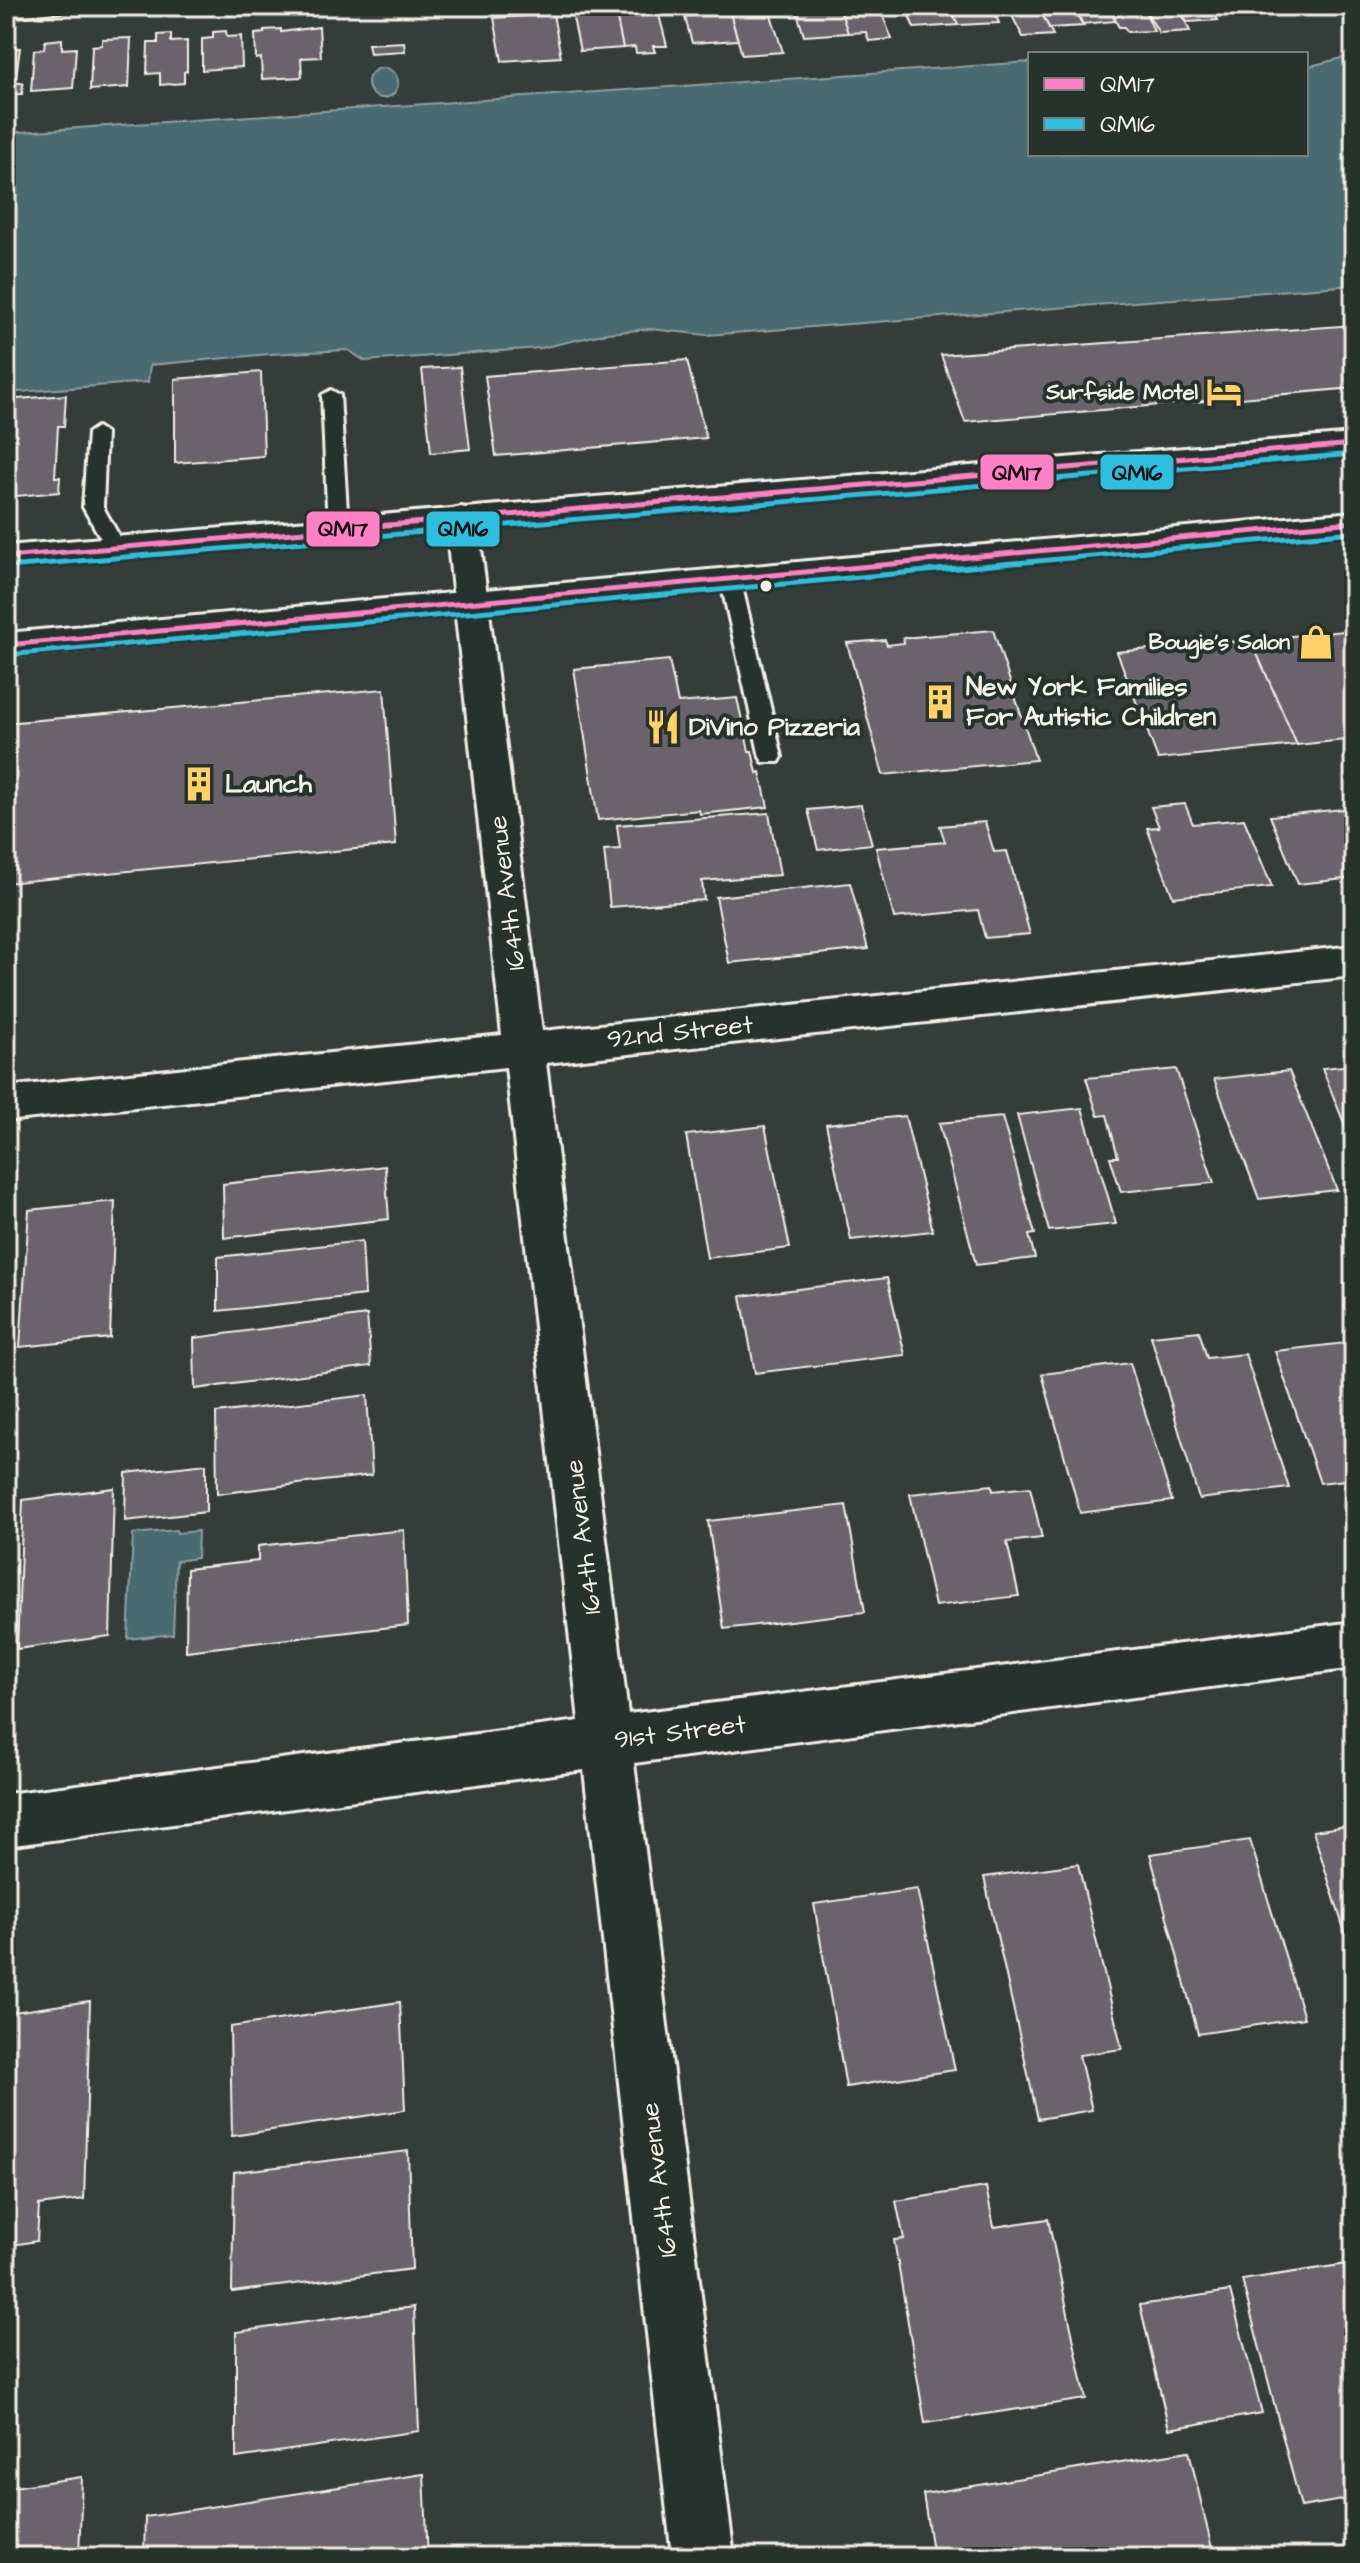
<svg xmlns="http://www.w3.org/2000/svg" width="1360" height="2563" font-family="'Architects Daughter',sans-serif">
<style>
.water{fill:#4a6b71;stroke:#8ea1a1;stroke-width:2}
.building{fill:#6a636c;stroke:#f4f1e8;stroke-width:2}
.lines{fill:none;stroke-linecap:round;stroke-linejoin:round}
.service-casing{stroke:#f4f1e8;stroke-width:6}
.minor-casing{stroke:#f4f1e8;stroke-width:6}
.primary-casing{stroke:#f4f1e8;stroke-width:6}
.service{fill:#26332d;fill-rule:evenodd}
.minor{fill:#26332d;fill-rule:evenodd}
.primary{fill:#26332d;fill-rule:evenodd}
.bus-1-casing{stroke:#26332d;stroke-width:10}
.bus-2-casing{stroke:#26332d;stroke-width:10}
.bus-1{stroke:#ff80c5;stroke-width:5}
.bus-2{stroke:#2dbfdf;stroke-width:5}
.bus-dot{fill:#f4f1e8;stroke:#26332d;stroke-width:3}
.labels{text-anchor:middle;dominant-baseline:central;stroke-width:8;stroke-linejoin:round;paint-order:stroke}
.far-poi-label{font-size:22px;font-weight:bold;fill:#f4f1e8;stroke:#26332d;text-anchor:end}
.poi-label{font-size:26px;font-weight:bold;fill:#f4f1e8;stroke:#26332d;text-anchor:start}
.street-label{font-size:26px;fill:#f4f1e8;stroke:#26332d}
.line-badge{stroke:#26332d;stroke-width:3}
.pale-badge-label{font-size:22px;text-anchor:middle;font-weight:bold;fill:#111}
</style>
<rect width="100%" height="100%" fill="#343d3a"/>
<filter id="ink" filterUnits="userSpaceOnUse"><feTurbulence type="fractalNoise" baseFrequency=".0125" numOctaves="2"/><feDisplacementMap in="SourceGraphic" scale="16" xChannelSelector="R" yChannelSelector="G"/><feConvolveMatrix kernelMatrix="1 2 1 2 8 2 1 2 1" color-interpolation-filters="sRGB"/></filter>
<g filter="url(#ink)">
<path class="water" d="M1354 55V285L707 335 650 329 607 333 541 348 365 361 348 350 270 354 150 365 148 382 6 393V133L1030 62V154H1306V67Z
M368 83a15 15 0 1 1 30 0a15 15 0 1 1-30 0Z
M176 1530 177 1533 198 1531 197 1558 176 1561 173 1634 128 1639 133 1534Z"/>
<path class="building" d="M682 6H728L738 40 692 43Z
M728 6H768L783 52 742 55Z
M795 6H839L848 33 804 36Z
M839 6H879L892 39 869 41 866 32 848 33Z
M905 6H950L958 25 914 28Z
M950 6H992L999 23 958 25Z
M1007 6H1038L1053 35 1023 37Z
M1038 6H1073L1084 26 1049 28Z
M1073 6H1107L1116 21 1082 24Z
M1107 6H1143L1154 31 1127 32 1124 27H1119Z
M1143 6H1178L1190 31 1159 33Z
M1178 6H1210L1218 20 1187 22Z
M657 7 667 46H653L655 52 636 53 635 47 623 48 615 10Z
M615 10 623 48 580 51 572 13Z
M553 14 561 57 502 61 494 18Z
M319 27 321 57 301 58 302 77 262 79 261 58 256 59 255 34 264 33V30L281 29V32Z
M226 31 227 37 241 36 242 67 202 70V39L213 38V32Z
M171 34V42L187 41V71L184 72V83L160 85V73L147 74 148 43H158V35Z
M131 38 129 87 90 90 92 46 102 45V39Z
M62 39V49L76 48 73 88 31 91 34 50 44 49 45 41Z
M404 42 405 51 370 53 368 44Z
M20 48 15 83H23L22 94 6 95V49Z
M1354 325V388L965 422 941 355Z
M687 360 706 438 496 456 485 376Z
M460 367 470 449 431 453 422 369Z
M261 372 264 456 175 463V379Z
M66 395 64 426H58L55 477H60L59 492 6 497V400Z
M993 630 1036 760 883 775 847 643 885 640 887 645 904 643 903 638Z
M1354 630V739L1297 745 1251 640Z
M1251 640 1297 745 1158 759 1117 652Z
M669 660 678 703 737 698 749 751H752L757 773 760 772 768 807 700 814 699 810 598 820 574 669Z
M384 689 396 845 6 883V723Z
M1185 804 1193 824 1244 819 1272 887 1173 897 1147 828 1159 827 1151 807Z
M861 805 872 844 818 850 808 810Z
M1354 808V878L1298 884 1270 816Z
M769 813 780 875 702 881 704 900 610 907 604 850 620 849 617 825Z
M985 822 994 852 1007 851 1030 934 985 938 978 910 894 918 876 848 945 842 940 826Z
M850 883 868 949 729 963 716 897Z
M1354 1065V1148L1322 1068Z
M1176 1069 1214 1183 1121 1192 1110 1157H1118L1107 1115 1098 1116 1086 1078Z
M1289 1071 1337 1190 1259 1199 1214 1079Z
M1082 1108 1116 1224 1049 1231 1017 1115Z
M905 1116 933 1231 851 1240 826 1124Z
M1002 1117 1035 1234 1029 1235 1035 1258 976 1265 939 1123Z
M765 1126 790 1248 707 1258 686 1135Z
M385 1166 389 1219 224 1238 223 1184Z
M115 1201 110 1338 20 1347 29 1210Z
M362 1241 365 1295 218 1311V1257Z
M887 1278 905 1355 755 1373 741 1296Z
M367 1315 371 1366 195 1389 194 1338Z
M1199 1331 1207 1358 1245 1354 1289 1488 1199 1499 1151 1336Z
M1354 1342V1479L1320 1483 1275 1351Z
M1130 1363 1172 1501 1080 1513 1042 1374Z
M367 1395 372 1475 217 1494 216 1413Z
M206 1464V1512L125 1521 126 1473Z
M992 1485 993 1491 1030 1487 1042 1538 1007 1542 1019 1596 935 1606 910 1494Z
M114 1488 110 1636 17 1649 23 1500Z
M846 1505 865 1612 724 1629 708 1521Z
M404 1530 408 1625 186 1651 187 1569 258 1561V1546Z
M1354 1825V1961L1313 1831Z
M1250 1840 1304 2018 1198 2034 1150 1854Z
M1078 1864 1122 2049 1079 2055 1092 2110 1038 2119 984 1877Z
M917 1889 955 2070 846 2087 814 1904Z
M90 2001 84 2199 39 2205 37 2241 6 2246V2013Z
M400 2002 405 2110 232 2136 230 2027Z
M408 2151 412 2269 232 2292 234 2172Z
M986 2187 994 2227 1048 2219 1086 2399 925 2423 894 2240 904 2239 896 2201Z
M1354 2263V2498L1301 2507 1242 2280Z
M1230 2291 1262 2413 1169 2429 1140 2305Z
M414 2307 419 2431 236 2458V2332Z
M1189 2451 1214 2557H933L923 2494Z
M424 2474 428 2557H144L145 2517Z
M82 2477 79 2557H6V2488Z"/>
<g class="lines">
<g class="service-casing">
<path id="service" d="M331 390 340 395 348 528 338 534 328 528 322 395Z
M97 427 106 433 103 507 125 547 115 553 108 551 83 507 88 433Z
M730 572 740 578 782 757 779 762H763L760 757 720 578Z"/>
</g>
<g class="minor-casing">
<path id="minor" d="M6 6H69L65 11 6 17Z
M461 507 473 510 477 517 542 1031 1354 946V976L546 1063 628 1714 1354 1622V1668L634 1763 734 2557H672L584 1770 6 1846V1794L579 1721 506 1067 6 1121V1087L502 1035 445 517 449 510Z"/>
</g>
<g class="primary-casing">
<path id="primary" d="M1354 434V454L6 568V546Z
M1354 512V532L6 657V633Z"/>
</g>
<use href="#service" class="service"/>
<use href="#minor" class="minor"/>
<use href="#primary" class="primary"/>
<g class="bus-1-casing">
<path id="bus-1" d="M6 557 1354 444
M6 645 1354 522"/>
</g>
<g class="bus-2-casing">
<path id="bus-2" d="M7 567 1354 454
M7 655 1354 532"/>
</g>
<use href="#bus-1" class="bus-1"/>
<use href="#bus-2" class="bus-2"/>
</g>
</g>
<defs>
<g id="hotel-bare" transform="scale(2.76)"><path d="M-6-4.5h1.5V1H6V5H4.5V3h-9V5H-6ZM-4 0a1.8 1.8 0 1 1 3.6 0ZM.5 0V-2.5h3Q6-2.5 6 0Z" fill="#ffd166" stroke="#26332d" stroke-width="2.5" paint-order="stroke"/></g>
<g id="shop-bare" transform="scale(2.76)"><path d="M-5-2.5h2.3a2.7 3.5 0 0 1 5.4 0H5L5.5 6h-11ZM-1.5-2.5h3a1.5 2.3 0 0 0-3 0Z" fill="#ffd166" stroke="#26332d" stroke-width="2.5" paint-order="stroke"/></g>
<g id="building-bare" transform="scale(2.76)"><path d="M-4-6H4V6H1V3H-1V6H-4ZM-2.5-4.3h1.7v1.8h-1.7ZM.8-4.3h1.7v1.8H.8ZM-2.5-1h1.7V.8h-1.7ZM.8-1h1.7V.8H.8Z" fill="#ffd166" stroke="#26332d" stroke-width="2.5" paint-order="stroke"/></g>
<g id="restaurant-bare" transform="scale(2.76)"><path d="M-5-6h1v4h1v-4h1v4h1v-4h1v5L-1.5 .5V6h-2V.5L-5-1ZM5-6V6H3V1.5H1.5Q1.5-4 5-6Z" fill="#ffd166" stroke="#26332d" stroke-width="2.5" paint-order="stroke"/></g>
</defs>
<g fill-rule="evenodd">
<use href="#hotel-bare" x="1224" y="392"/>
<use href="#shop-bare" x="1316" y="642"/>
<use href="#building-bare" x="940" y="702"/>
<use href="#restaurant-bare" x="663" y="727"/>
<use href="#building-bare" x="199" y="784"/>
</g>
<circle class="bus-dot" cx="766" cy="586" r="7"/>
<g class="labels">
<g class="far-poi-label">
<text x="1198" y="392">Surfside Motel</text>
<text x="1290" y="642">Bougie's Salon</text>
</g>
<g class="poi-label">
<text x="966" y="687">New York Families<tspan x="966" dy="30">For Autistic Children</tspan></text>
<text x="689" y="727">DiVino Pizzeria</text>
<text x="225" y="784">Launch</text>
</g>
<g class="street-label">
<text transform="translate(507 893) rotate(-97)">164th Avenue</text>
<text transform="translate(680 1032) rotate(-6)">92nd Street</text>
<text transform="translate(583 1537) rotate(-97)">164th Avenue</text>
<text transform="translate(680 1732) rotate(-7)">91st Street</text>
<text transform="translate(659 2180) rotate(-97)">164th Avenue</text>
</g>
</g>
<g class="line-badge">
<rect x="1099" y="453" width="76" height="38" rx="8" fill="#2dbfdf"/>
<rect x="979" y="453" width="76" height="38" rx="8" fill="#ff80c5"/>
<rect x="425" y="510" width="76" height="38" rx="8" fill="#2dbfdf"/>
<rect x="305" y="510" width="76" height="38" rx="8" fill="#ff80c5"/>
</g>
<g class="pale-badge-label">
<text x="1137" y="480">QM16</text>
<text x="1017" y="480">QM17</text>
<text x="463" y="536">QM16</text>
<text x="343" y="536">QM17</text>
</g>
<rect width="1360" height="2563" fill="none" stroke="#26332d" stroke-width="32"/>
<rect x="16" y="16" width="1328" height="2531" fill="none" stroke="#f4f1e8" stroke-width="3" filter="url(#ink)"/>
<rect x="1028" y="52" width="280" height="104" fill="#26332d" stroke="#787f78" stroke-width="2"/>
<rect x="1044" y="78" width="40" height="12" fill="#ff80c5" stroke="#787f78" stroke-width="2"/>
<text x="1100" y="92" font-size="24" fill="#f4f1e8">QM17</text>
<rect x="1044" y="118" width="40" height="12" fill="#2dbfdf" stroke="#787f78" stroke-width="2"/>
<text x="1100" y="132" font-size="24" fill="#f4f1e8">QM16</text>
</svg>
